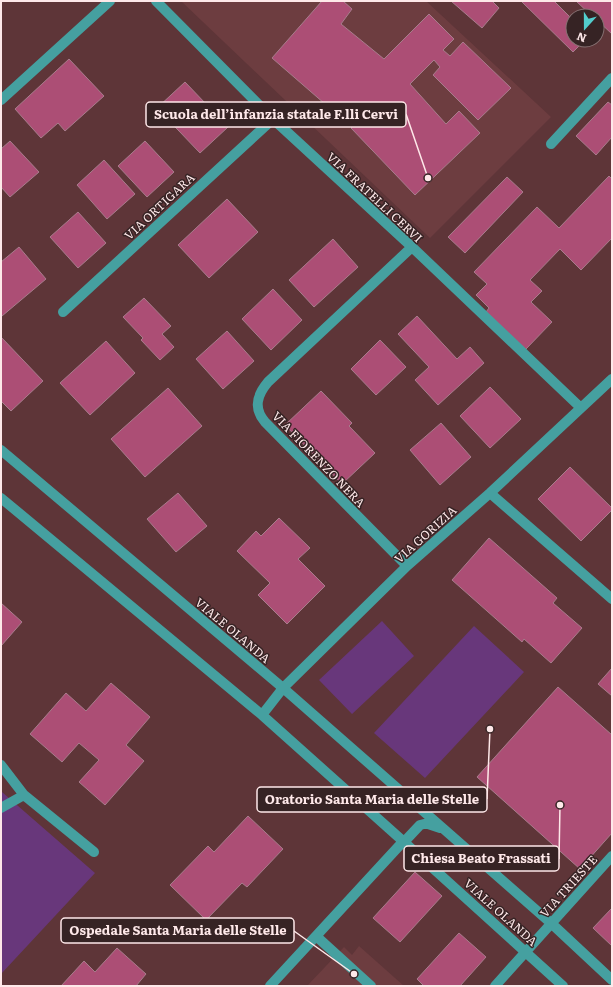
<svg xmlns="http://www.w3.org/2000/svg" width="613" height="987" font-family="Literata,serif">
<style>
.built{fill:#6d3d40}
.green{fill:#68377b}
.building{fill:#ac4e75;stroke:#a87c8c}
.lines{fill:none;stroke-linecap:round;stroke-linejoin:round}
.minor{stroke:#45a0a0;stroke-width:10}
.labels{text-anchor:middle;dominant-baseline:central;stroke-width:3;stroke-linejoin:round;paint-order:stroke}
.street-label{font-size:12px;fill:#fee8e9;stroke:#362324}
.leader{fill:none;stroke:#fee8e9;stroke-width:1.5}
.callout-dot{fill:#fee8e9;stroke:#362324;stroke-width:1.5}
.callout{fill:#362324;stroke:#fee8e9;stroke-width:1.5}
.callout-label{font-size:13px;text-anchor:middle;font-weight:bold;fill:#fee8e9}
</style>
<rect width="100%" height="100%" fill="#5e3538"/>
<path class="built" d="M181 1H426L551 117 430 238Z
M359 946 404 986H307L344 947 352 955Z"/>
<path class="green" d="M382 621 414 656 352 714 319 680Z
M474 626 524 672 425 778 374 733Z
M2 792 95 873 1 974V793Z"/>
<path class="building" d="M322 1H343L352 9 341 24 384 59 429 14 454 39 443 50 450 56 463 42 511 88 478 120 433 75 440 67 434 60 410 84 446 124 459 111 480 133 415 195 351 128 357 122 346 111 340 117 272 58Z
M451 1H492L499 8 482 28Z
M521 1H554L573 20V40H585L573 52Z
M576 1H612V34L597 20V16H592Z
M69 59 104 96 65 131 58 123 41 138 15 109Z
M185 82 228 127 200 153 157 108Z
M608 102 612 105V137L596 155 576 136Z
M10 141 39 172 10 197 1 187V149Z
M145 141 174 172 147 197 118 166Z
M104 160 135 194 107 219 77 185Z
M609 176 612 179V238L581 270 560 249 530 280 542 291 531 302 552 322 525 350 486 312 489 308 476 295 487 284 474 272 537 207 559 228Z
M507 177 523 192 465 253 448 237Z
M227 199 258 232 209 278 178 245Z
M78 212 106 243 78 268 50 237Z
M333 239 358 267 314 307 289 280Z
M19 247 46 279 2 316 1 315V262Z
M273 289 302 320 271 350 242 319Z
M144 298 171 326 162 334 174 347 160 360 141 340 143 338 123 317Z
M417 316 457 359 470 347 484 363 438 405 415 380 429 367 398 334Z
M227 331 254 361 223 389 196 359Z
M1 337 43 381 11 411 1 401Z
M380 340 406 367 376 395 351 369Z
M106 341 135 373 90 415 60 383Z
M490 387 521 419 490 448 460 416Z
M168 388 202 426 145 477 111 439Z
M321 391 352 423 349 426 375 453 342 484 285 425Z
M441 423 471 457 440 485 410 450Z
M570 467 612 508V510L581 541 538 499Z
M178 493 207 526 176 552 147 519Z
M279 518 310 548 298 559 325 586 287 624 258 595 270 583 237 551 256 531 261 536Z
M489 538 557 598 553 603 582 628 551 663 524 639 522 642 452 580Z
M1 603 22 622 1 646Z
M612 668V696L598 684Z
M111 683 150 717 126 745 144 761 105 805 79 782 99 760 79 743 62 762 30 734 66 693 86 711Z
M558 687 612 735V833L580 869 477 777Z
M248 816 283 849 247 887 242 883 206 920 170 885 208 846 214 852Z
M415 872 442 896 400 942 373 918Z
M612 908V946L593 928Z
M459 933 486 957 460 986H424L417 979Z
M117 948 146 974 136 986H61L84 961 95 972Z"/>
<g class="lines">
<path class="minor" d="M156 1 273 119 412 247 581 408
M1 100 110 1
M551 144 612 78
M63 312 273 119
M1 450 283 688 552 924 612 980
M490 493 612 599
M1 498 262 715 404 842 563 986
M407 566 265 422C253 408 257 395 268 382L412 247
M262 715 283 688 407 566 490 493 612 379
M1 765 24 795 94 852
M1 808 24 795
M316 936 371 986
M270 986 399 846 404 842 420 825 424 824H428L440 828
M495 986 612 856"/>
</g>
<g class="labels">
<g class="street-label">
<text transform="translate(375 197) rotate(43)">VIA FRATELLI CERVI</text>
<text transform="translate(159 206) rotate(-43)">VIA ORTIGARA</text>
<text transform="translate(319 459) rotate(46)">VIA FIORENZO NERA</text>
<text transform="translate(425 534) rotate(-42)">VIA GORIZIA</text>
<text transform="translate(233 630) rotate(40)">VIALE OLANDA</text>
<text transform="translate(568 886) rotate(-48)">VIA TRIESTE</text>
<text transform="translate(501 912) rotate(42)">VIALE OLANDA</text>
</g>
</g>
<path class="leader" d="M428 178L406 114M490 729L487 799M560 805L559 859M354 974L294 931"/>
<g class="callout-dot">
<circle cx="428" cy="178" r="4"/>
<circle cx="490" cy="729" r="4"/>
<circle cx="560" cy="805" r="4"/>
<circle cx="354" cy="974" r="4"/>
</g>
<g class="callout">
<rect x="146" y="102" width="260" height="25" rx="4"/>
<rect x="257" y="787" width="230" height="25" rx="4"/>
<rect x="404" y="846" width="155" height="25" rx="4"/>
<rect x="61" y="918" width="233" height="25" rx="4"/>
</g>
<g class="callout-label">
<text x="276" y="119">Scuola dell’infanzia statale F.lli Cervi</text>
<text x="372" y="804">Oratorio Santa Maria delle Stelle</text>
<text x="481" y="863">Chiesa Beato Frassati</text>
<text x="178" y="935">Ospedale Santa Maria delle Stelle</text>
</g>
<rect width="613" height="987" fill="none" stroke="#fee8e9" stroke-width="4"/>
<g transform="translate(585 28) rotate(201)"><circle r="19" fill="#362324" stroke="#867273"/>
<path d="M0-3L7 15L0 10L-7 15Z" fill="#52cdcd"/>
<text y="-6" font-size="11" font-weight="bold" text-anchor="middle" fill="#fee8e9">N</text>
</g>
</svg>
